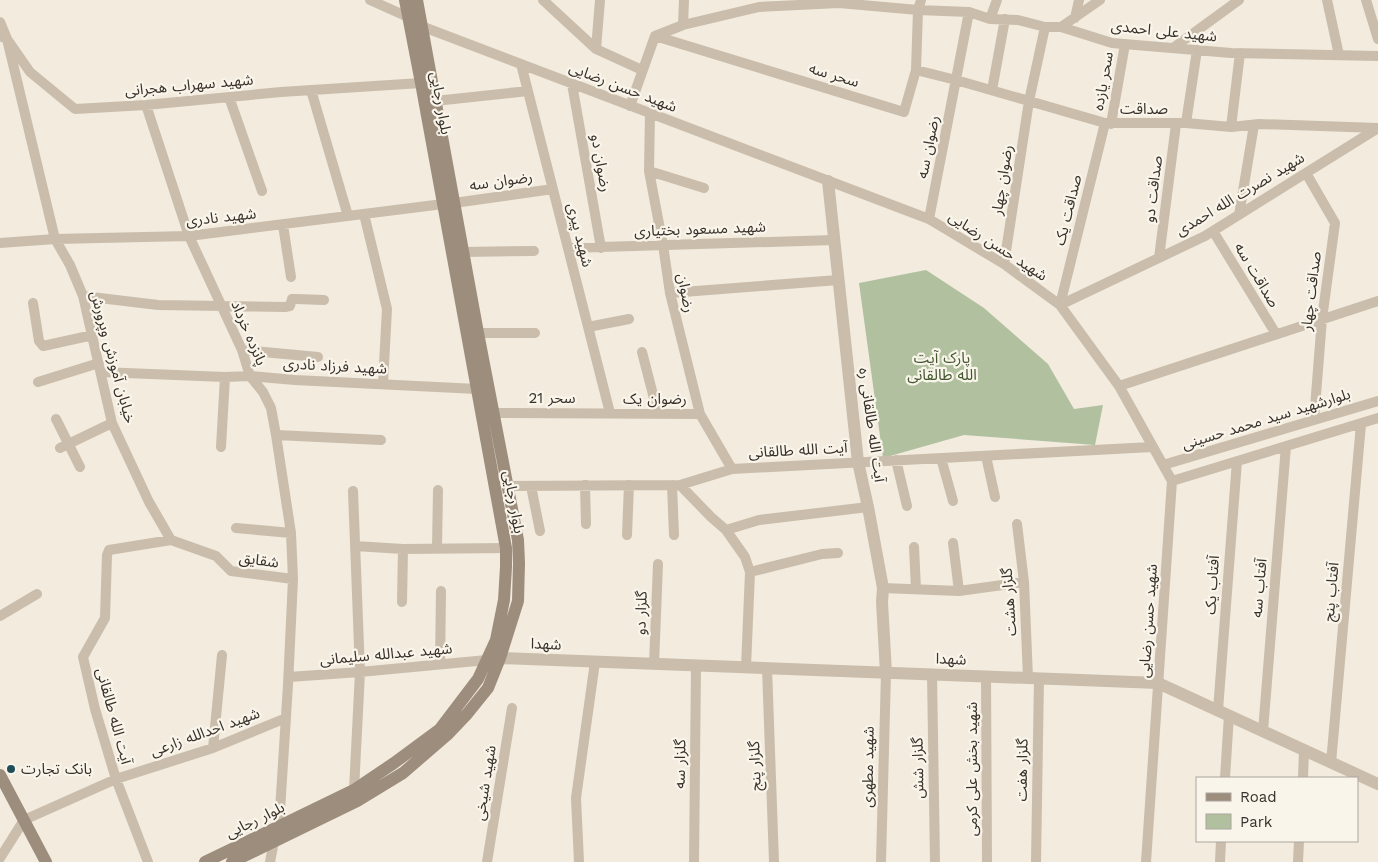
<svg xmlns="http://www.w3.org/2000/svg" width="1378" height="862" font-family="'Work Sans','Noto Sans Arabic',sans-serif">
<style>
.green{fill:#b1c19f}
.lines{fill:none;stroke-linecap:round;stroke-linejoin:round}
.minor{stroke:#cabdab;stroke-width:10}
.tertiary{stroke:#cabdab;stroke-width:12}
.secondary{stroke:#9d8d7c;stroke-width:12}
.poi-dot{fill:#204d58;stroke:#f9f5eb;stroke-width:2}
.labels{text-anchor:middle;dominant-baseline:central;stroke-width:4.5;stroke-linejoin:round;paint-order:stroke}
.street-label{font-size:15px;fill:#38302a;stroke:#f9f5eb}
.park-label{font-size:15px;fill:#42552e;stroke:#f9f5eb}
.poi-label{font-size:15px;fill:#38302a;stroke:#f9f5eb;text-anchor:start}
</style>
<rect width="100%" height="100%" fill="#f2ebde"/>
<path class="green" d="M926 270 984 308 1048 364 1074 409 1103 405 1095 445 964 435 883 458 859 283Z"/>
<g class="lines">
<path class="minor" d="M370 0 408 17
M543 0 596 49 642 70
M1327 0 1339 55
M1366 0 1378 39
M1075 18 1079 0
M990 19 997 0
M0 22 7 39 30 72 75 109 146 105 281 92 421 83
M683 25 684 0
M421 26 929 219 1004 264 1060 305 1119 386 1172 481 1146 862
M1061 27 1100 0
M0 36 7 39 55 239 70 265 83 296 112 423 149 502 171 540
M655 36 683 25 759 7 839 3 918 10 969 12 990 19 1018 20 1045 27H1061L1112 43 1231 53 1378 56
M655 36 904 112 916 70 918 10 921 0
M1173 48 1239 0
M596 49 600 0
M521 64 610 413
M916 70 956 80 1105 123H1186L1231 127 1259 124 1378 128
M572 84 601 248
M311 90 348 216
M992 90 1005 19
M229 97 262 191
M435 101 528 91
M146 105 189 236 242 350 250 376 263 392 271 408 276 435 291 533 293 579 288 685 279 826
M630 106 655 36
M650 113 649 171 663 245 670 293 700 414 732 469
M1186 123 1197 50
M1111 124 1125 44
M1231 127 1240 53
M649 171 704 188
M1306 173 1335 223 1322 319 1314 420
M454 203 553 189
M364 214 387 309 383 383
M1239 215 1254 125
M929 219 969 12
M283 225 291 277
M1213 231 1276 334
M0 243 55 239 189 236 443 204
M568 248 834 240
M463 252 534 251
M1159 258 1176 124
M1004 264 1029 101 1045 27
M670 293 838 280
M83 296 158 305 285 307 290 306 292 299H296L324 300
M33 303 39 341 43 346 93 335
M1060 305 1205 236 1378 128
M1060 305 1105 123
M588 327 629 319
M478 333H535
M242 350 318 357
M642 352 658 414
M101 372 225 377 250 376 295 380 477 389
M38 382 99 363
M1119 386 1378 301
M493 413 700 414
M56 419 80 467
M276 435 381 440
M221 447 225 377
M60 448 112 423
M986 456 995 497
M941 458 953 501
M896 460 907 506
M1163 465 1378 401
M1172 481 1378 418
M585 485 586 524
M672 485 674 535
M680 485 711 517 726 530 745 557 750 572 746 667
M507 486 680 485 732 469 1152 447
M531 486 540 531
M353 491 360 672 354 790
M1017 524 1024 582 1028 678
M236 528 291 533
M726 530 759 520 868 507
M627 535 629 485
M953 543 959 591
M355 546 403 549 506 548
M914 547 916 589
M437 548 438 490
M750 572 822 554 838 553
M883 588 959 591 1024 582
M402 602 403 549
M0 616 37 594
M440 664 441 591
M654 664 658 564
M767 668 774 862
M932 674 935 862
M986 676 987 862
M289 677 360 672 487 660
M1218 710 1237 461
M1263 731 1286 446
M213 748 222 655
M1331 763 1361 424
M1225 778 1229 715
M1303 778 1304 750
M0 858 24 820 116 779 213 748 286 718
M148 862 116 779 95 709 83 657 105 618 107 555 109 550 171 540 216 556 231 571 293 579
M270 862 274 841
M487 862 512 708
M579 862 576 798 595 662
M694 862 696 666
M881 862 886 673
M1036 862 1039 678
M1220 862 1221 841
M1298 862 1299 841"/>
<path class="tertiary" d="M828 181 858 462 868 507 883 588 882 602 886 673
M500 658 1158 683 1378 784"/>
<path class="secondary" d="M0 775 46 862
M205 862 354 790 394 763 440 729 478 679 496 640 504 600 506 567V548L421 83 405 0
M232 862 357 801 403 773 447 735 467 714 488 688 500 658 518 601 519 563 518 540 478 333 417 0"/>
</g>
<circle class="poi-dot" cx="11" cy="769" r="5"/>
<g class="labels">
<g class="street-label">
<text transform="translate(1164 31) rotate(6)">شهید علی احمدی</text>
<text transform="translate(834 75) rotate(17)">سحر سه</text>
<text transform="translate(1103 81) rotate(-80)">سحر یازده</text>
<text transform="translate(189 85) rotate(-5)">شهید سهراب هجرانی</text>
<text transform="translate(623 87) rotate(21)">شهید حسن رضایی</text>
<text transform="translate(441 103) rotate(80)">بلوار رجایی</text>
<text x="1144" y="109">صداقت</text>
<text transform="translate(928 147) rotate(-79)">رضوان سه</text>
<text transform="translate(601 163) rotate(80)">رضوان دو</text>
<text transform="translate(1002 180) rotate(-81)">رضوان چهار</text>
<text transform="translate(501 181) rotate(-8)">رضوان سه</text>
<text transform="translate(1153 189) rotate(-83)">صداقت دو</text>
<text transform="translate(1240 194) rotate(-31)">شهید نصرت الله احمدی</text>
<text transform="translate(1068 210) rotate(-76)">صداقت یک</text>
<text transform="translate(221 217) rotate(-6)">شهید نادری</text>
<text transform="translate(700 229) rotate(-2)">شهید مسعود بختیاری</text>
<text transform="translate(580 235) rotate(76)">شهید پیری</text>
<text transform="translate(998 246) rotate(33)">شهید حسن رضایی</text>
<text transform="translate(1257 275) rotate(59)">صداقت سه</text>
<text transform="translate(1311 291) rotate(-83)">صداقت چهار</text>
<text transform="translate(686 293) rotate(79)">رضوان</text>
<text transform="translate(249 333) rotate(67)">پانزده خرداد</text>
<text transform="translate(113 357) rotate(75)">خیابان آموزش وپرورش</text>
<text transform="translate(335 366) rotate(3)">شهید فرزاد نادری</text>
<text x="552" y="398">سحر 21</text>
<text x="655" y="399">رضوان یک</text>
<text transform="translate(1266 419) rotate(-17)">بلوارشهید سید محمد حسینی</text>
<text transform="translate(872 425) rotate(82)">آیت الله طالقانی ره</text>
<text transform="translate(798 450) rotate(-3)">آیت الله طالقانی</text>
<text transform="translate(514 502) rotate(80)">بلوار رجایی</text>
<text transform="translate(259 560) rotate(8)">شقایق</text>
<text transform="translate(1212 585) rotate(-86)">آفتاب یک</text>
<text transform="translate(1259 588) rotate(-85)">آفتاب سه</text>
<text transform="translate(1331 592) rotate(-85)">آفتاب پنج</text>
<text transform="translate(1009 602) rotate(-94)">گلزار هشت</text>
<text transform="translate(641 613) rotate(-88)">گلزار دو</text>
<text transform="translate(1148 621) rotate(-86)">شهید حسن رضایی</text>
<text transform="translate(546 644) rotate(2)">شهدا</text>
<text transform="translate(386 654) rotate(-5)">شهید عبدالله سلیمانی</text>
<text transform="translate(951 659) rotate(2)">شهدا</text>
<text transform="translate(114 716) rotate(75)">آیت الله طالقانی</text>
<text transform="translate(205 732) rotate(-20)">شهید احدالله زارعی</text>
<text transform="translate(680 764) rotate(-89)">گلزار سه</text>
<text transform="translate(755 766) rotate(-92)">گلزار پنج</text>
<text transform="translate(868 767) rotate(-89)">شهید مطهری</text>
<text transform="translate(918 768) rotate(-91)">گلزار شش</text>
<text transform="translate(972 769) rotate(-90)">شهید بخش علی کرمی</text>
<text transform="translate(1022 770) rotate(-89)">گلزار هفت</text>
<text transform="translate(485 783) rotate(-81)">شهید شیخی</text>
<text transform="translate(255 820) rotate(-26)">بلوار رجایی</text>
</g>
<g class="park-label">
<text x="942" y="358">پارک آیت<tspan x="942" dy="17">الله طالقانی</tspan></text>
</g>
<g class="poi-label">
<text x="21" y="769">بانک تجارت</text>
</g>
</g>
<rect x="1196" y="777" width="162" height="65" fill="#f9f5eb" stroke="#aca69e"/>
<rect x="1206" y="793" width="25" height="8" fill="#9d8d7c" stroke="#aca69e"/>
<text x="1240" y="802" font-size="15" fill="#38302a">Road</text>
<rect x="1206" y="814" width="25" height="15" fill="#b1c19f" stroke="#aca69e"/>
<text x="1240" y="827" font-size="15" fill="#38302a">Park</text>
</svg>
